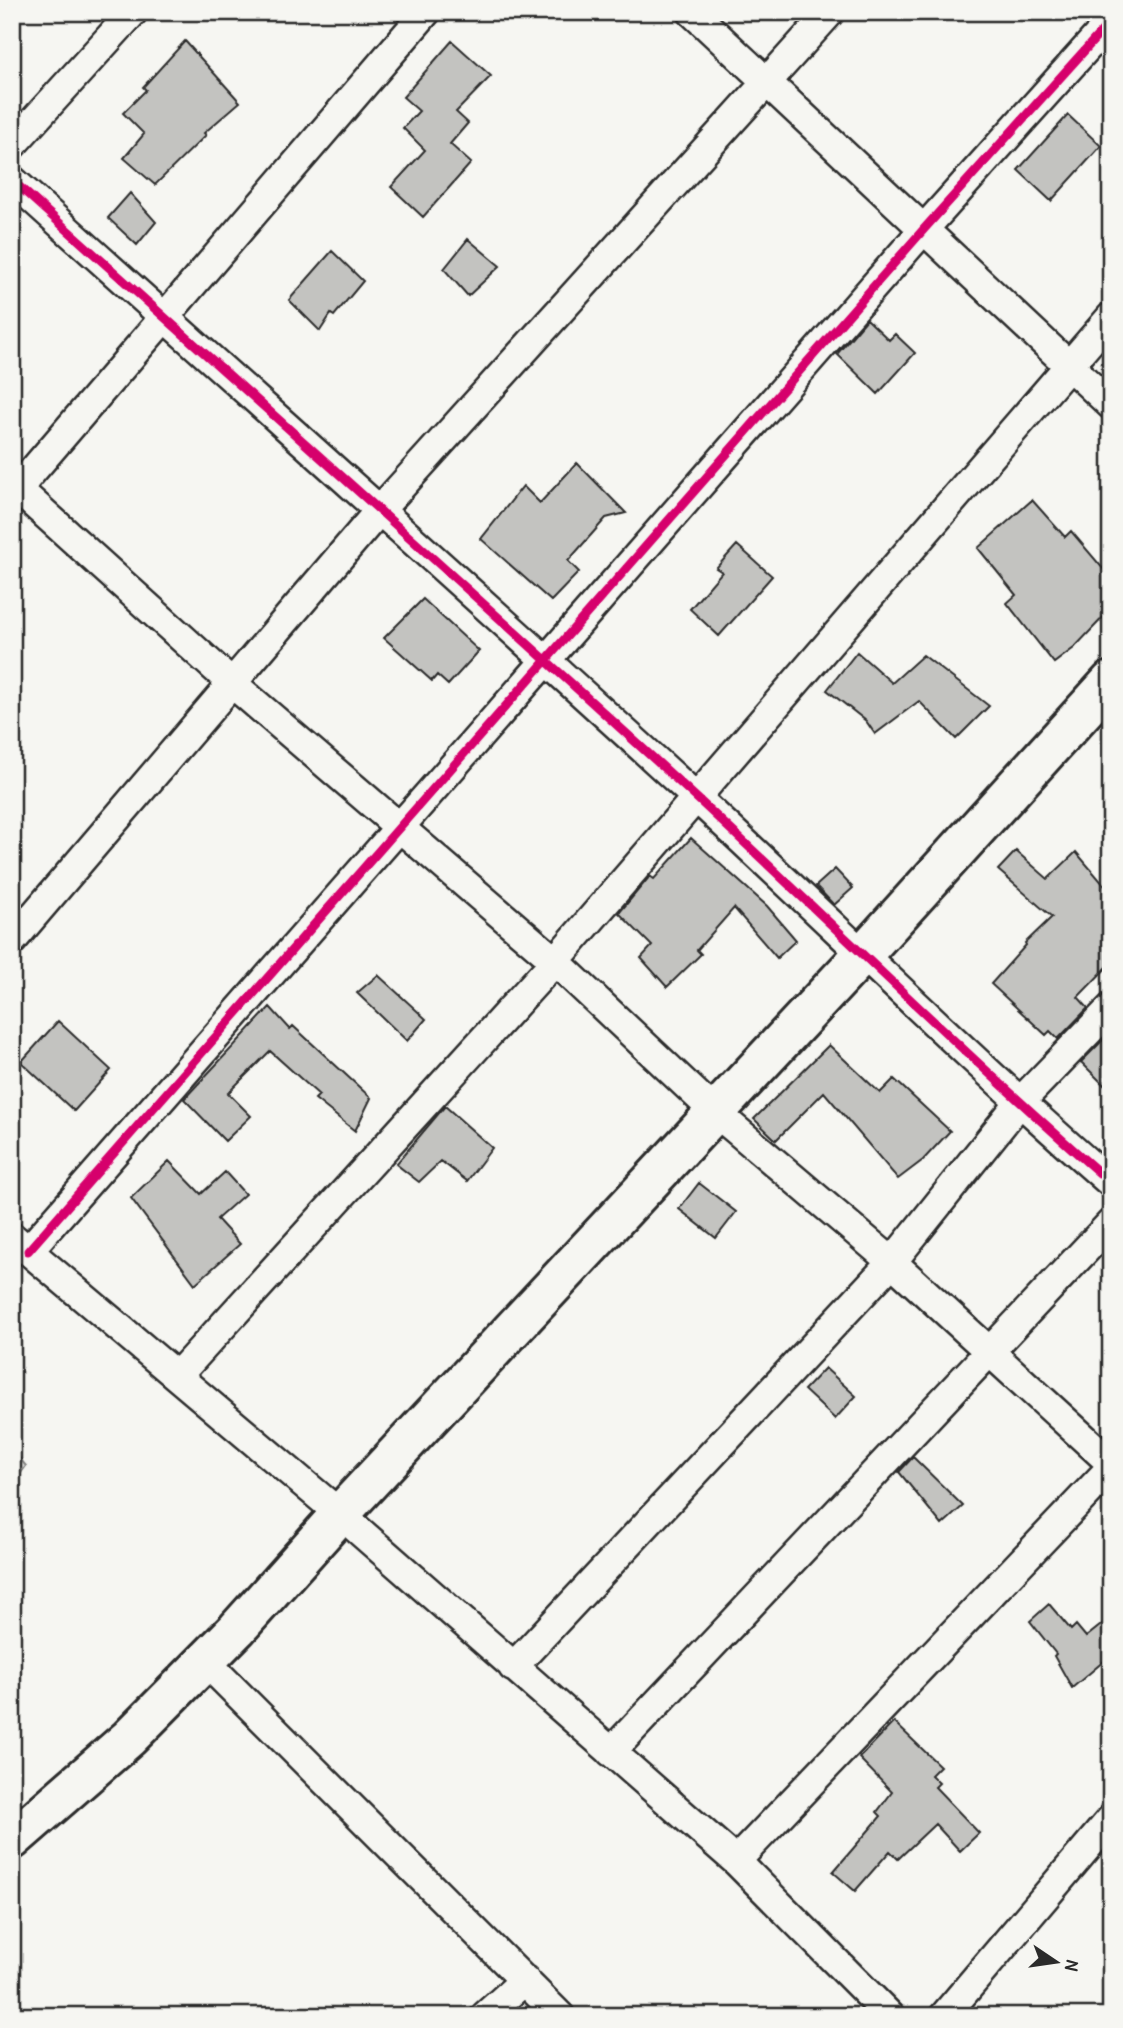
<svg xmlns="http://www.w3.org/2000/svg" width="1123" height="2028" font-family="'Patrick Hand',sans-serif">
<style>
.park{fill:url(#park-tufts);stroke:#828280;stroke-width:2}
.building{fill:#c3c3c0;stroke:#2b2b2b;stroke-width:2}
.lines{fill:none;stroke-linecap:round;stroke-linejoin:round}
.minor-casing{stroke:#2b2b2b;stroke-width:33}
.primary-casing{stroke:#2b2b2b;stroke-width:44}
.minor{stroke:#f6f6f2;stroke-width:28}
.primary{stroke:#f6f6f2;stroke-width:38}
.cycleway-casing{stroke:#f6f6f2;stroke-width:13}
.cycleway{stroke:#d6006c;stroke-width:9}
</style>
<defs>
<pattern id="park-tufts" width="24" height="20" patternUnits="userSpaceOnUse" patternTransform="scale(1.75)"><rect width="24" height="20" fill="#d9d9d5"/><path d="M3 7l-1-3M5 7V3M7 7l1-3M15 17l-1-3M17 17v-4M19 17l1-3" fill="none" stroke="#babab7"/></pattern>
</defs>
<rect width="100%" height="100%" fill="#f6f6f2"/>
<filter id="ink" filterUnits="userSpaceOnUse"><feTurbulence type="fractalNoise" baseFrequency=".0143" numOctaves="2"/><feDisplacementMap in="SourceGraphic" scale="14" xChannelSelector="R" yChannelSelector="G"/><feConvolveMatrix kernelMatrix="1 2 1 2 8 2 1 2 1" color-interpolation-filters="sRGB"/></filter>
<g filter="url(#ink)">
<path class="park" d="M12 1449 26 1466 12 1485Z"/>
<path class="building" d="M185 41 240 102 204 133 206 135 155 185 124 158 144 134 123 113 146 90 143 87Z
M452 41 491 76 456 112 468 123 450 144 471 163 423 217 391 187 425 150 403 128 419 111 403 97Z
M1068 115 1101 146 1051 201 1018 170Z
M130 193 156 222 137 245 108 218Z
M468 239 500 266 468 296 444 269Z
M332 251 363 281 334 316 331 314 320 331 289 300Z
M867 319 889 340 895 334 915 353 878 394 837 354Z
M577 463 626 513 606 518 568 561 579 572 551 601 481 539 523 486 540 503Z
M1032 500 1065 537 1071 531 1111 578V609L1074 648 1054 663 1007 603 1016 595 978 548Z
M737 545 772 576 719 636 690 609 722 572 716 568Z
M423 599 479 651 448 685 437 675 432 681 384 638Z
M857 652 892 683 923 655 989 706 956 739 919 701 875 734 866 721 827 690Z
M691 838 767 906 796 940 777 958 734 908 697 950 701 954 667 987 641 958 652 946 619 913 650 876 654 879Z
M1016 851 1048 879 1076 852 1111 893V963L1078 997 1088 1008 1058 1039 1050 1031 1046 1035 991 984 1026 945 1025 943 1052 917 998 870Z
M835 869 853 888 834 905 816 886Z
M378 975 426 1019 407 1041 357 993Z
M270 1007 290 1029 293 1026 371 1098 355 1131 315 1099 319 1095 270 1051 228 1093 251 1116 225 1141 184 1099Z
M58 1021 111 1070 74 1111 21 1062Z
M1111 1032V1092L1081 1062Z
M829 1045 880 1093 894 1079 950 1131 923 1160 898 1179 824 1092 776 1140 754 1119Z
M445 1106 492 1148 467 1181 441 1161 419 1182 396 1164Z
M169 1161 201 1194 225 1172 245 1194 217 1219 240 1244 195 1284 131 1198Z
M699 1183 736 1212 716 1238 679 1209Z
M825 1368 856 1396 835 1419 804 1390Z
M913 1457 963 1506 942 1525 899 1472Z
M1049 1604 1071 1630 1076 1625 1086 1637 1111 1617V1655L1072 1688 1054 1656 1056 1654 1030 1621Z
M894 1722 940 1766 931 1775 939 1783 935 1787 979 1833 960 1851 935 1824 898 1859 890 1851 855 1891 833 1872 881 1816 877 1812 892 1792 859 1758Z"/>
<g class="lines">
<g class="minor-casing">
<path id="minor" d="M692 12 1111 405
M12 145 133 12
M12 180C241 387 473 592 700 801 837 928 970 1060 1111 1183
M12 484 233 684 555 961 714 1111 892 1262 1111 1463
M12 495 426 12
M12 941 378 512 830 12
M12 1237 340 1514 736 1861 890 2016
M28 1251 924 229 1111 21
M177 1376 555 961 1111 317
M205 1661 560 2016
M513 1667 892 1262 1019 1103 1111 1008
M611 1752 1111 1223
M736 1861 1111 1468
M485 2016 525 1980
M944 2016 1111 1819"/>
</g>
<g class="primary-casing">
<path id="primary" d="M12 1840 129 1738 237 1629 340 1514 864 953 1111 681"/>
</g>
<use href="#minor" class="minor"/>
<use href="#primary" class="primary"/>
<g class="cycleway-casing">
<path id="cycleway" d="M12 180C241 387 473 592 700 801 837 928 970 1060 1111 1183
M28 1251 924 229 1111 21"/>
</g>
<use href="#cycleway" class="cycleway"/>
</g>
</g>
<rect width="1123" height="2028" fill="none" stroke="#f6f6f2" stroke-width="42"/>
<rect x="21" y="21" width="1081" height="1986" fill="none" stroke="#2b2b2b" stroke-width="2.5" filter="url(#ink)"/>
<g transform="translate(1056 1962) rotate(103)" stroke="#f6f6f2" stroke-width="5" paint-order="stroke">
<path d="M0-5L12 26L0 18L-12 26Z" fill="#2b2b2b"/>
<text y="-10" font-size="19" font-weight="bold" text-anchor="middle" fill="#2b2b2b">N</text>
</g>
</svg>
